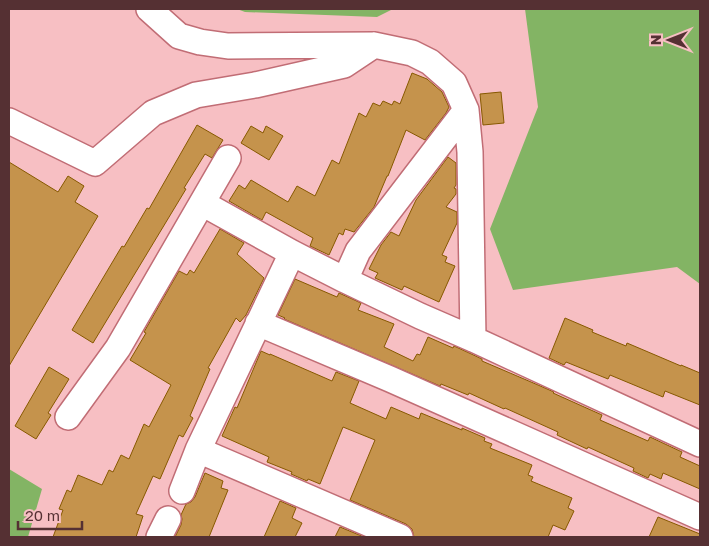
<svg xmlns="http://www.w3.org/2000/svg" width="709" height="546" font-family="'Golos Text',sans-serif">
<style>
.green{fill:#83b464}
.building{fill:#c5934c;stroke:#875900}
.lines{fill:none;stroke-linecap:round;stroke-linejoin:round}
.street-casing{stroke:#c16d75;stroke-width:28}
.street{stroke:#fff;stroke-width:25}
</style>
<rect width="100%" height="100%" fill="#f7bfc3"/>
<path class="green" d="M237 9H393L377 17 245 12Z
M525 9H700V284L677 267 513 290 490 229 538 107Z
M9 469 42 489 28 537H9Z"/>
<path class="building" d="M412 73 427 79 442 92 449 107 446 113 425 140 406 130 388 176H387L374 207 354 232 345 229 343 235 339 233 329 255 310 246 313 238 266 212 262 220 229 201 239 185 245 189 251 180 288 202 297 186 315 196 332 160 339 164 359 113 366 117 373 103 380 106 383 101 392 105 394 101 400 104Z
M501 92 504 123 483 125 480 94Z
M197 125 223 140 212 158 205 154 184 188 186 189 93 343 72 330 122 246 124 247 147 208 149 209Z
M251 126 263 133 266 126 283 136 269 160 241 143Z
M448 157 456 163V185L454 188 456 189V194L446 207 457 212V223L442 255 447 257 445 262 455 266 439 302 404 286 402 290 375 278 378 273 369 269 381 245 391 232 399 236 416 200Z
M9 162 58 192 68 176 84 186 75 202 98 216 9 366Z
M220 229 244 243 237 254 264 278 246 315 240 322 236 318 208 368 210 369 190 416 193 418 183 437 179 435 160 479 153 476 136 514 143 516 136 537H53L63 510 59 509 67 490 71 492 78 475 102 485 109 470 113 472 121 455 129 459 144 424 149 427 171 385 130 360 146 333 144 332 179 271 187 275 190 270 194 273Z
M295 279 337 297 339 293 361 303 358 310 394 324 384 347 413 361 417 354 420 355 428 337 453 348 454 346 467 352 482 359V361L538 385 554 392 553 393 602 415 600 420 648 441 650 437 682 452 680 457 700 466V489L663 473 661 479 650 474 648 478 633 471 634 468 588 447 587 449 557 435 558 432 505 408 504 409 469 393 468 395 441 384 440 386 284 319 285 318 278 315Z
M565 318 593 330 592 332 626 346 627 343 681 366V365L700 373V405L665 391 663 397 610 375 608 379 566 362 564 365 549 358Z
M261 351 270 355V354L332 381 336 372 359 381 350 403 386 419 391 407 419 419 421 413 462 430V428L485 438 484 441 492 444 490 448 532 465 528 475 533 477 531 481 572 498 568 508 574 511 565 530 553 525 548 537H414L412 529 406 524 350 500 375 440 343 427 320 484 308 479 307 481 291 474 292 472 267 462 269 457 222 436 235 407 237 408Z
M49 367 69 379 48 413 51 415 36 439 15 426Z
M205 473 223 481 221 488 228 490 209 537H175L181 525 182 519 181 515 186 504 191 502 195 497Z
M280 501 296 508 292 518 302 523 295 537H264Z
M658 517 700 534V537H649Z
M340 527 364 537H335Z"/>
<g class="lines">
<g class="street-casing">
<path id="street" d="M149 9 179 36 200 42 228 46 374 45 412 53 430 62 454 83 466 110 470 152 473 339
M9 121 95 163 153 113 196 95 255 85 344 65 374 45
M202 203 292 253 345 280 420 316 473 339 700 444
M345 280 358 251 466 110
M258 323 390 379 700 517
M68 417 118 348 228 158
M198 450 400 537
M182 491 198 450 292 253
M159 537 168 519"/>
</g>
<use href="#street" class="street"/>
</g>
<rect width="709" height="546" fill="none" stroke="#553033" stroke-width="20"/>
<g transform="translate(669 40) rotate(270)" stroke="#f7bfc3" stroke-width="4" paint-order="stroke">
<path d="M0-4L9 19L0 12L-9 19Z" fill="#553033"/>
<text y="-8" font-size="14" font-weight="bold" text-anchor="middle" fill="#553033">N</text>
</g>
<path d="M18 521v8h64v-8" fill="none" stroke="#553033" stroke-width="2.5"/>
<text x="25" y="521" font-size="15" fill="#553033" stroke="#f7bfc3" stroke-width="4" paint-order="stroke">20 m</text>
</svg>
